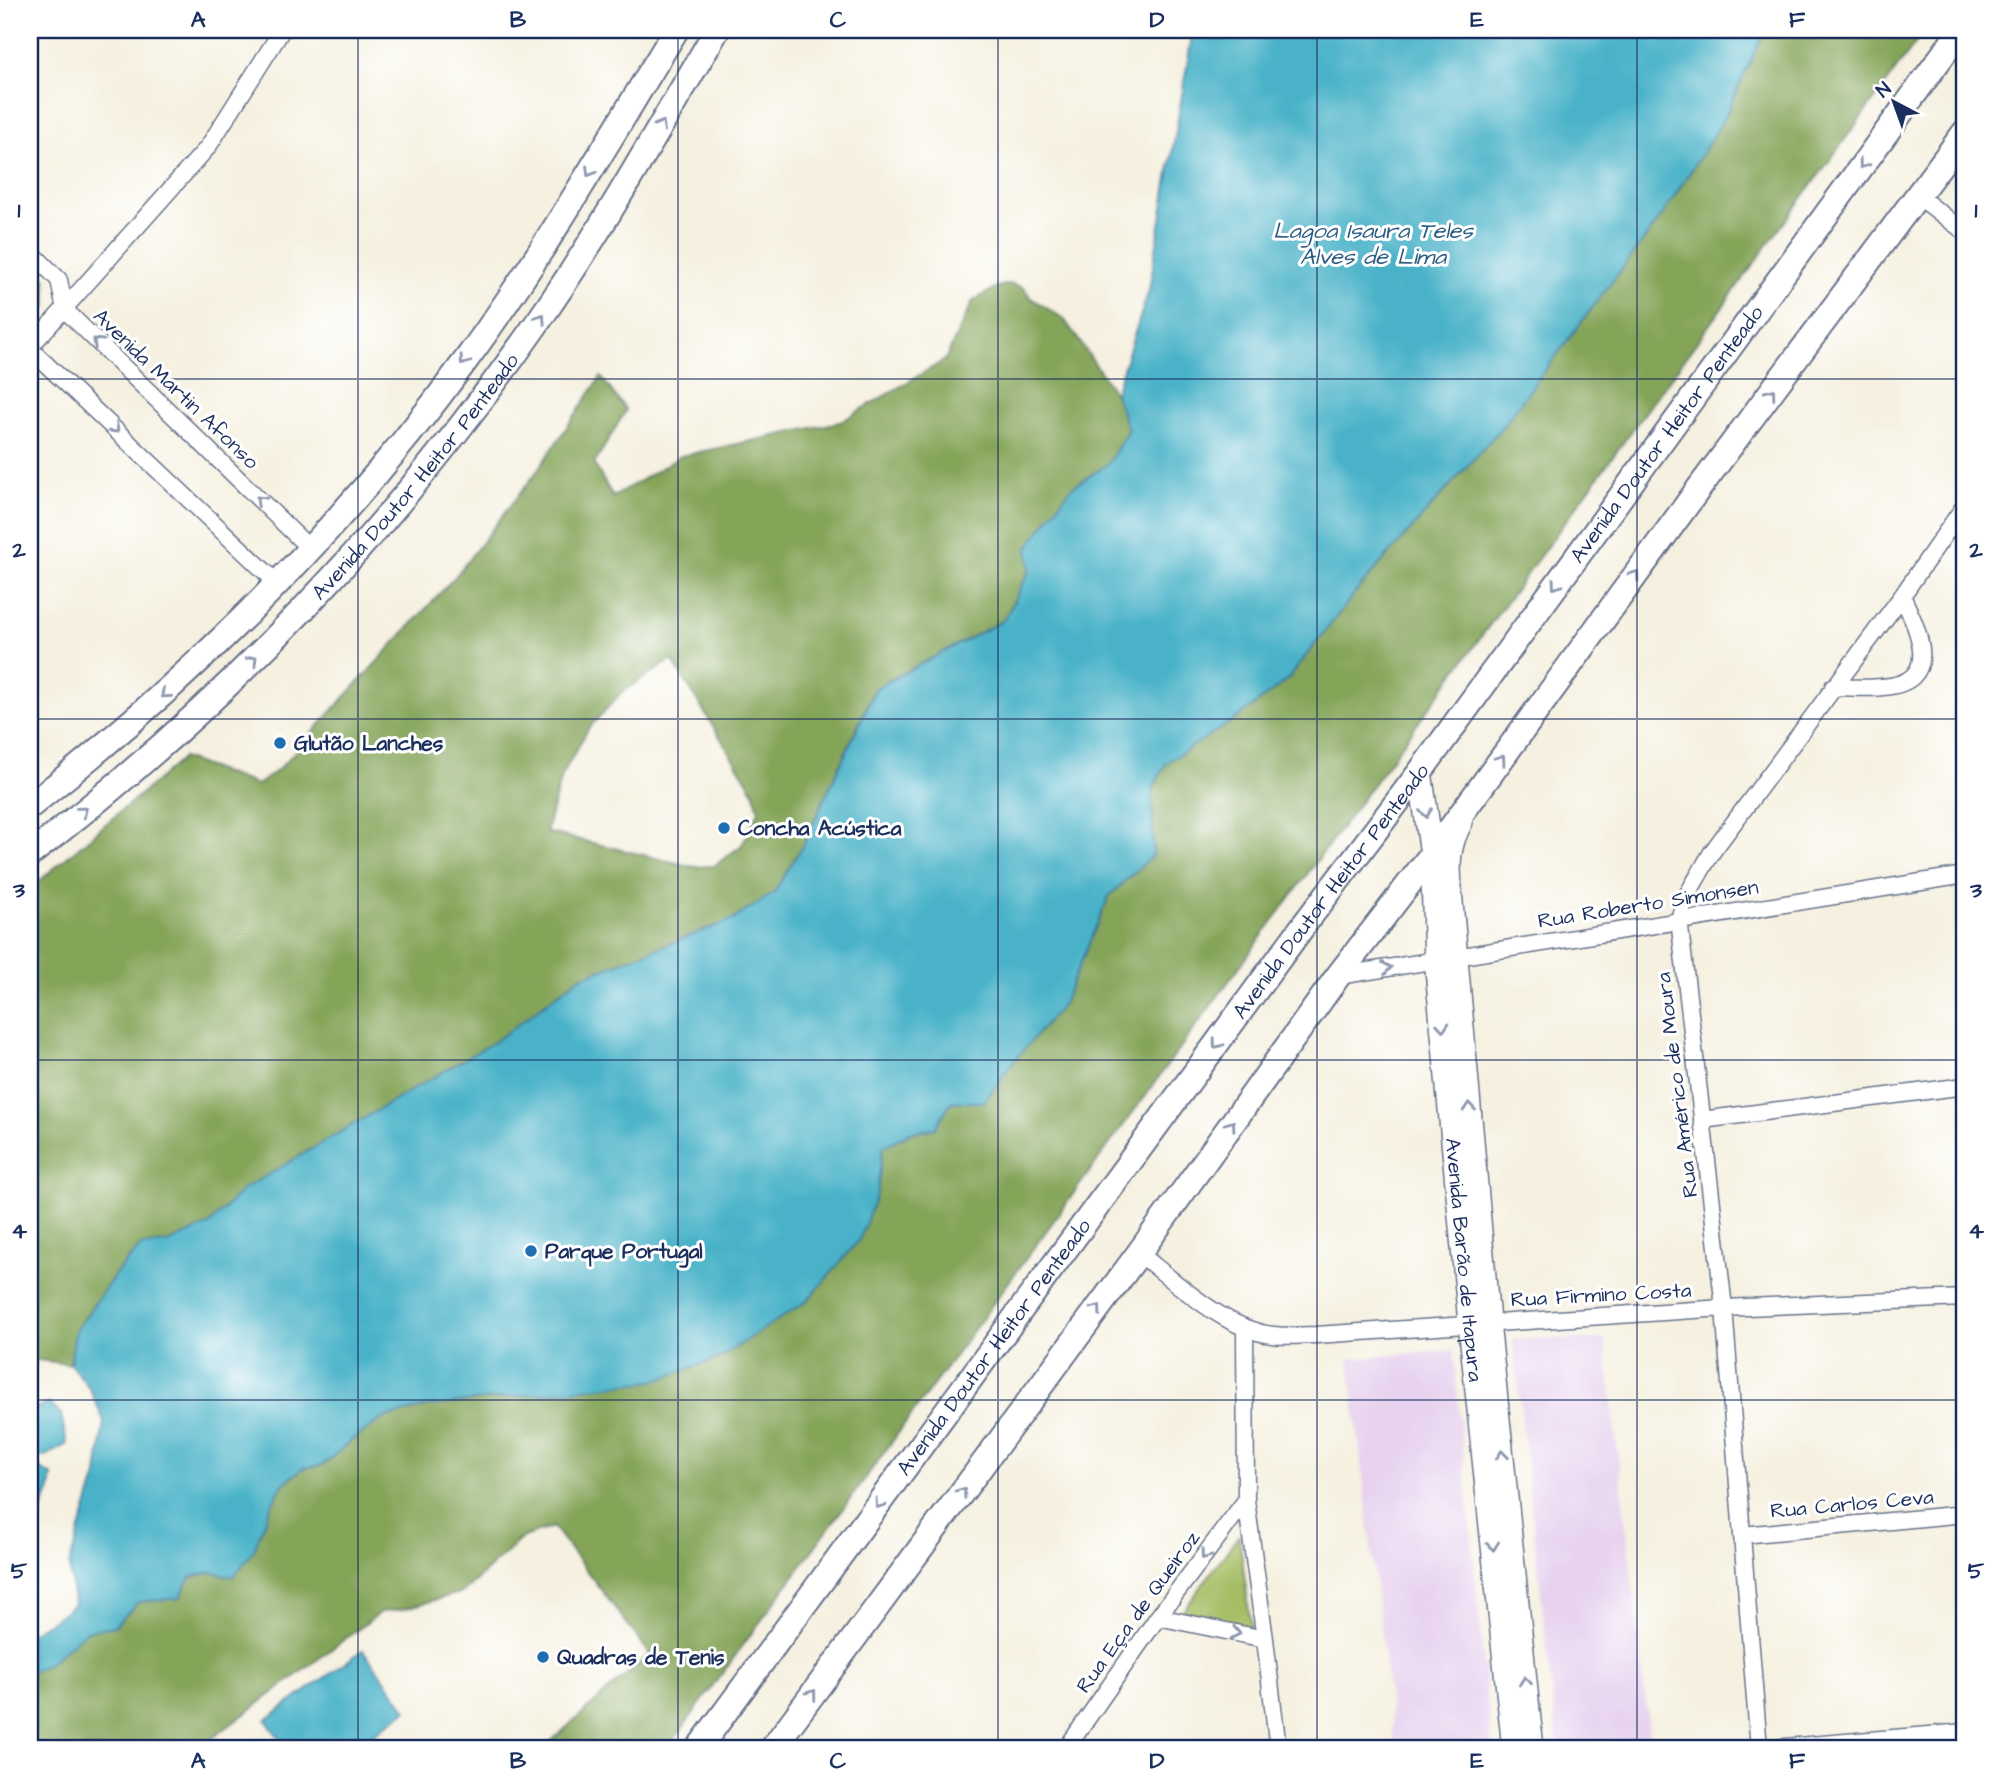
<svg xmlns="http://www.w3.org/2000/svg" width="1995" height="1779" font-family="'Architects Daughter',sans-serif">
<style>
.built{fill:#e7d2ef}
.green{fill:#a6bd63;stroke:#607660;stroke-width:2}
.forest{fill:#84a459;stroke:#506a5c;stroke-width:2;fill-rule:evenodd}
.water{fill:#49b2c8;stroke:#327093;stroke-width:2}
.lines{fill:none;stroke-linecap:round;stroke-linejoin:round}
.minor-casing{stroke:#67738b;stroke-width:19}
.secondary-casing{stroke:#67738b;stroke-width:26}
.primary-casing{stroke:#67738b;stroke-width:28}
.minor{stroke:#fff;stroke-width:16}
.secondary{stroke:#fff;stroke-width:23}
.primary{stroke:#fff;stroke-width:24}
.oneway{stroke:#8d97ae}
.grid{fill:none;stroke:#1b2f5e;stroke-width:2;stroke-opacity:0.55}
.poi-dot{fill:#1f6fb2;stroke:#fff;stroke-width:2.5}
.labels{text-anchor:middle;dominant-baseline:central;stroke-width:6;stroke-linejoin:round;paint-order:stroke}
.street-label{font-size:21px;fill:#1b2f5e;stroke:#fff}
.poi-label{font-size:21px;font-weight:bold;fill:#1b2f5e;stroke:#fff;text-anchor:start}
.water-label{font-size:23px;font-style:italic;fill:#2b5d83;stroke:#fff}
.neatline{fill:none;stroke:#1b2f5e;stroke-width:2.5}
.grid-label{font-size:23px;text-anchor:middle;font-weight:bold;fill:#1b2f5e}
</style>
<rect width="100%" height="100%" fill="#fff"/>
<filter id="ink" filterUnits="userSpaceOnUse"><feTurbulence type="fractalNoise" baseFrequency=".0143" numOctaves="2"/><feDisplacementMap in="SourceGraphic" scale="14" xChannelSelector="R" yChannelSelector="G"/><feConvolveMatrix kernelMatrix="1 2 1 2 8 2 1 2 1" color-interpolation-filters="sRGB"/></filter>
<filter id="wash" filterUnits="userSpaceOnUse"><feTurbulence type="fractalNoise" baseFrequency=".00686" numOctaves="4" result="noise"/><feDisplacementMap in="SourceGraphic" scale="28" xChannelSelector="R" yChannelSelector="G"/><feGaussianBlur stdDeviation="1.57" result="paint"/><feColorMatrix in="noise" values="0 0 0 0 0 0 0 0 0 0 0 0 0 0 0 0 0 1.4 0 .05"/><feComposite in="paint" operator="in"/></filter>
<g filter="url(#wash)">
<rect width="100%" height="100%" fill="#f5f0df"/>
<path class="built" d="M1513 1339H1605L1651 1749H1558Z
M1453 1350 1492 1749H1395L1349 1359Z"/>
<path class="green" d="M30 263 46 279 47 305 30 322Z
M1239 1535 1251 1628 1178 1618Z"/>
<path class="forest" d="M1765 30H1925L667 1749H542L650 1654 553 1527 523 1537 463 1592 403 1609 381 1612 198 1749H30V1673L53 1660 86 1631 115 1626 138 1602 180 1598 190 1577 212 1572 270 1508 283 1484 303 1468 323 1465 353 1439 384 1417 430 1406 877 1193 882 1147 909 1133 935 1128 951 1102H984L1013 1062 1093 930 1109 896 1153 855 1152 791 1166 763 1242 715 1288 679 1359 588 1502 427 1661 217 1724 119Z
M1011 284 1024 288 1031 298 1064 319 1115 393 1128 429 1108 464 1071 488 1004 620 875 688 804 843 774 893 732 920 579 978 497 1040 242 1190 209 1225 167 1243 141 1246 117 1272 75 1331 70 1364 30 1359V889L183 758 257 785 280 768 454 578 535 474 601 377 626 410 594 464 613 497 681 456 840 422 945 360 973 301 997 287ZM672 660 754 792 759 811 742 845 714 866 694 867 546 832 561 777 588 729 622 692Z"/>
<path class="water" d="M1193 30H1765L1724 119 1661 217 1502 427 1359 588 1288 679 1242 715 1166 763 1152 791 1153 855 1109 896 1063 1004 1013 1062 984 1102H951L935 1128 909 1133 883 1147 877 1193 860 1239 807 1301 719 1358 654 1381 430 1406 384 1418 353 1439 323 1465 303 1468 283 1484 270 1508 253 1552 233 1577 212 1572 190 1577 180 1598 138 1602 115 1626 86 1631 53 1660 30 1673V1633L55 1619 74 1604 69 1565 97 1475 104 1421 90 1389 70 1364 75 1332 117 1272 141 1246 167 1243 209 1225 242 1190 497 1040 579 978 732 920 774 893 804 843 876 688 1004 620 1030 570 1028 547 1071 488 1108 464 1128 430 1115 393 1149 290Z
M49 1403 61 1414 67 1444 46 1456 30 1458V1410Z
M36 1467 52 1475 50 1490 30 1537V1471Z
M363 1650 407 1710 353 1749H287L266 1720Z"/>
</g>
<g filter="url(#ink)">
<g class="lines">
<g class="minor-casing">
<path id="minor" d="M1918 196 1965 232
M30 251 59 280 65 310 309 548
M30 347 208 147 282 30
M30 349 277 583
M1833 687C1849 687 1866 689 1882 687 1943 683 1919 631 1902 596
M1338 976 1965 875
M1702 1120 1965 1086
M1139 1253C1175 1282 1226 1330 1273 1335 1287 1337 1302 1335 1316 1335L1724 1308 1965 1298
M1245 1328 1246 1500 1265 1639 1278 1749
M1742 1535 1965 1514
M1158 1617 1265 1639
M1066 1749 1158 1617 1246 1500
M1759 1749 1724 1308 1679 919 1686 897 1712 852 1902 596 1965 505
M1760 1749 1965 1732"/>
</g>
<g class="secondary-casing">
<g id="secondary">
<path id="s1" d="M1420 772 1432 854 1436 959 1470 1323 1514 1749"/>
<path d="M1461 822C1445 850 1449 871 1451 902L1488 1322 1532 1749"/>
</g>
</g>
<g class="primary-casing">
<g id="primary">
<path d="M30 806C193 677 343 529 466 360 543 255 608 141 676 30"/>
<path id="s2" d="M30 854C224 706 395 526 535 326 602 231 658 129 717 30"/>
<path id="s3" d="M698 1749 1306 922 1420 772 1961 30"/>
<path d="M772 1749 1139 1253 1338 976 1432 854 1694 495 1965 132"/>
</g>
</g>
<use href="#minor" class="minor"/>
<use href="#secondary" class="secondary"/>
<use href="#primary" class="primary"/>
</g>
<defs><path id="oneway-chevron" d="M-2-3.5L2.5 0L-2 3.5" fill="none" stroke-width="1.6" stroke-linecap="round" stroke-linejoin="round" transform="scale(1.75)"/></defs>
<g class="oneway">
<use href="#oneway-chevron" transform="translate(661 125) rotate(-60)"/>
<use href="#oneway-chevron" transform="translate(1863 164) rotate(126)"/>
<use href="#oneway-chevron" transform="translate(590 172) rotate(121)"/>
<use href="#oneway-chevron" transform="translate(541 318) rotate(-56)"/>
<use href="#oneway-chevron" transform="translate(97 342) rotate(-136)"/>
<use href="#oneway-chevron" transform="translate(464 361) rotate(126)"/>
<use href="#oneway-chevron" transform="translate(1771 393) rotate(-53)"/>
<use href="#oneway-chevron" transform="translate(115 429) rotate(43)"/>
<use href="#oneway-chevron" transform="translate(260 500) rotate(-136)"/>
<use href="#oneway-chevron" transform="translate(1635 575) rotate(-54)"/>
<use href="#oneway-chevron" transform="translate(1556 585) rotate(126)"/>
<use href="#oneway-chevron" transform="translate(253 660) rotate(-46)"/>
<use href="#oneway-chevron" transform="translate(165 694) rotate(139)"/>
<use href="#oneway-chevron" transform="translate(1501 759) rotate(-54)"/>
<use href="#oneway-chevron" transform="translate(83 811) rotate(-39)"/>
<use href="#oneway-chevron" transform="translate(1426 813) rotate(82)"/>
<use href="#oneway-chevron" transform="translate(1387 968) rotate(-10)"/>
<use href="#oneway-chevron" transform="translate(1443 1027) rotate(85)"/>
<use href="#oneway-chevron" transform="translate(1217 1044) rotate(126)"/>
<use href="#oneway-chevron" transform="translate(1469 1107) rotate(-95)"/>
<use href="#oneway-chevron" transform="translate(1231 1125) rotate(-54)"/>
<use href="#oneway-chevron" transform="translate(1097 1309) rotate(-53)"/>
<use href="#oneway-chevron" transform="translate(1502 1455) rotate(-96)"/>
<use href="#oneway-chevron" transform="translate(962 1492) rotate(-54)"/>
<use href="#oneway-chevron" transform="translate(879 1504) rotate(126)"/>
<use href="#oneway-chevron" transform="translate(1493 1546) rotate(84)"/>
<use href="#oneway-chevron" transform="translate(1205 1555) rotate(127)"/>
<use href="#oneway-chevron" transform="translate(1236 1633) rotate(11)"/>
<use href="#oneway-chevron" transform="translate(1525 1681) rotate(-96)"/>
<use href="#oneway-chevron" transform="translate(812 1694) rotate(-53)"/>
</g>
</g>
<path class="grid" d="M358 30V1749M678 30V1749M998 30V1749M1317 30V1749M1637 30V1749M30 379H1965M30 719H1965M30 1060H1965M30 1400H1965"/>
<g class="poi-dot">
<circle cx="280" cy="743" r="7"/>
<circle cx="724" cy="828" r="7"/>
<circle cx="531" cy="1251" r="7"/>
<circle cx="543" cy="1657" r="7"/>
</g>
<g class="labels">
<g class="street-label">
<text transform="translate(176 389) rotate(44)">Avenida Martin Afonso</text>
<text stroke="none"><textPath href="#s3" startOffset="1633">Avenida Doutor Heitor Penteado</textPath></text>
<text stroke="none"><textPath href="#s2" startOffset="541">Avenida Doutor Heitor Penteado</textPath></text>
<text stroke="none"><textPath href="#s3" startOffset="1066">Avenida Doutor Heitor Penteado</textPath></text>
<text transform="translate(1648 904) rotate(-9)">Rua Roberto Simonsen</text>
<text transform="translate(1677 1085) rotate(-97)">Rua Américo de Moura</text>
<text stroke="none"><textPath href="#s1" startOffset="490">Avenida Barão de Itapura</textPath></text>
<text transform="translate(1601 1295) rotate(-3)">Rua Firmino Costa</text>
<text stroke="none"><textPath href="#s3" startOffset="499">Avenida Doutor Heitor Penteado</textPath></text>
<text transform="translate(1852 1504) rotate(-5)">Rua Carlos Ceva</text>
<text transform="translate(1138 1612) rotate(-54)">Rua Eça de Queiroz</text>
</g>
<g class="poi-label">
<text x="294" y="743">Glutão Lanches</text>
<text x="738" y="828">Concha Acústica</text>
<text x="545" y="1251">Parque Portugal</text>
<text x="557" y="1657">Quadras de Tenis</text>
</g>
<g class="water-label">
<text x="1373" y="231">Lagoa Isaura Teles<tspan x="1373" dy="26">Alves de Lima</tspan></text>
</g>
</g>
<rect width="1995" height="1779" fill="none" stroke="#fff" stroke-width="77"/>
<g transform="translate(1894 102) rotate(319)" stroke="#ffffff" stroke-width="5" paint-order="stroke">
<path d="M0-5L12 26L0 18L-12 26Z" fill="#1b2f5e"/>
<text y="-10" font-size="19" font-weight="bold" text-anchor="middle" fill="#1b2f5e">N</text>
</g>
<rect x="38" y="38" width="1918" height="1702" class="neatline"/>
<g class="grid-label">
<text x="198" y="27">A</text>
<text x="518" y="27">B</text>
<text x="838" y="27">C</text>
<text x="1157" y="27">D</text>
<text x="1477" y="27">E</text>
<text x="1797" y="27">F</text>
<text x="19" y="217">1</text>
<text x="1976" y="217">1</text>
<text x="19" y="557">2</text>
<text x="1976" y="557">2</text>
<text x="19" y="897">3</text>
<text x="1976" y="897">3</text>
<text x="19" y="1238">4</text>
<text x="1976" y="1238">4</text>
<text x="19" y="1578">5</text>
<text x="1976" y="1578">5</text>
<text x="198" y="1768">A</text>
<text x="518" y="1768">B</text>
<text x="838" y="1768">C</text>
<text x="1157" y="1768">D</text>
<text x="1477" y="1768">E</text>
<text x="1797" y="1768">F</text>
</g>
</svg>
